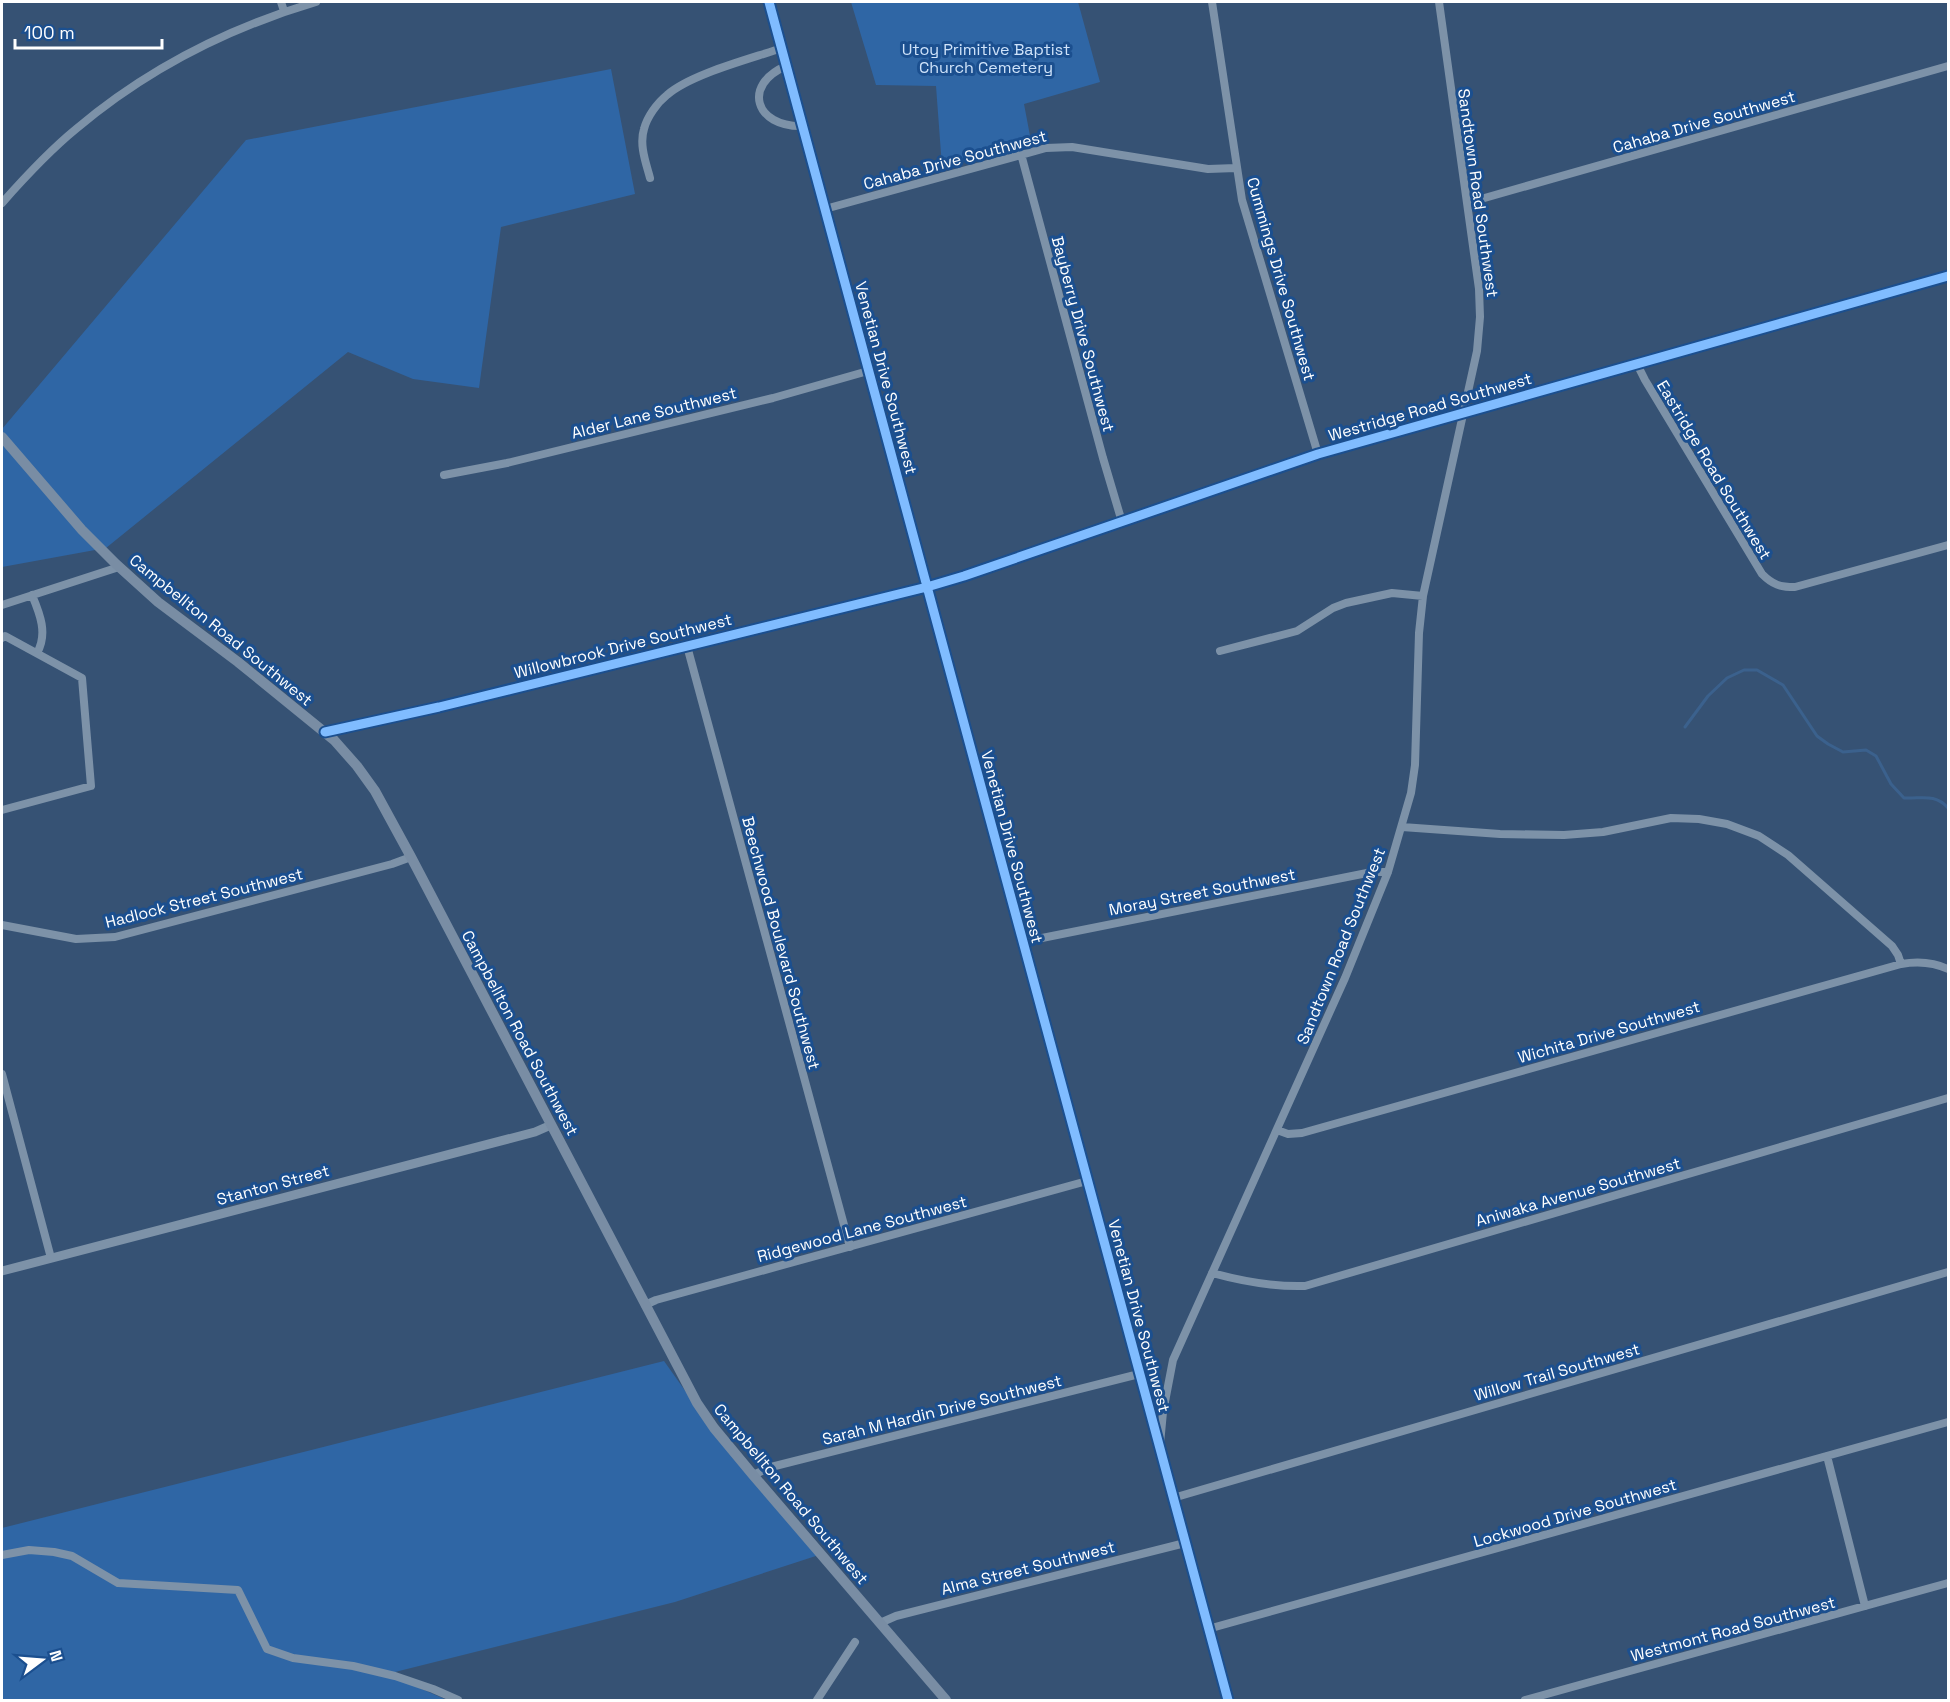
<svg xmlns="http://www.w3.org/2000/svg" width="1950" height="1702" font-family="'Space Grotesk',sans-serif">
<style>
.green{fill:#2f66a5}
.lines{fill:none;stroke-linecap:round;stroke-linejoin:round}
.stream{stroke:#3b618d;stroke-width:3}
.minor{stroke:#7d92a8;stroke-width:8}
.tertiary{stroke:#7d92a8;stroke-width:9}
.secondary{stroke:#798da4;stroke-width:10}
.cycleway-casing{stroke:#1b4f8f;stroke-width:13}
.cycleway{stroke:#80bcff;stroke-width:9}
.labels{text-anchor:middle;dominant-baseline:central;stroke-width:6;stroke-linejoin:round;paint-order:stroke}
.park-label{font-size:16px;fill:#cfe3fa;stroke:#1b4f8f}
.street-label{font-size:16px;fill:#fff;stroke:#1b4f8f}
</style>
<rect width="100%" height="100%" fill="#365274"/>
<path class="green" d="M851 2H1078L1100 82 1024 104 1031 141 942 167 936 86 876 85Z
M611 69 635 194 501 227 479 388 413 379 348 352 106 548 2 567V429L246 140Z
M664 1361 708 1423 822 1554 675 1602 387 1674 447 1700H2V1528Z"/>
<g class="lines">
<path class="stream" d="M1685 727 1708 696 1727 678 1744 670H1757L1783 685 1817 736 1828 744 1843 752 1866 750 1876 756 1891 784 1904 798C1921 799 1935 793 1948 808"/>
<path class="minor" d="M281 2 284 11
M1212 2 1242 200 1318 454
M786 66C742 85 755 127 802 126
M1021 154 1103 458 1122 522
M650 178C646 163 639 145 644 129 647 117 657 103 667 95 691 74 750 59 782 48
M2 203C25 177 49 151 76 129 146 70 228 28 316 2
M1467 203 1948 66
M825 209 1046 148 1072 147 1208 169 1236 168
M1637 364 1645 380 1762 574C1773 585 1780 587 1795 587L1948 545
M444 475 507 463 773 398 868 371
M32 595C40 614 48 634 37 653
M2 605 119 567
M2 638 5 636 82 678 91 786 2 810
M687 646 850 1247
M1220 651 1297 631 1333 608 1346 603 1392 593 1423 596
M325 732 439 707 927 587 964 576 1318 454 1948 276
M1402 827 1500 834 1564 835 1603 832 1671 818 1699 819 1727 824 1759 836 1788 855 1892 946 1898 955 1901 964
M2 925 76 939 115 937 392 864 411 857
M1022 942 1372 872H1388
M2 1074 51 1258
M1277 1130 1288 1134 1302 1133 1901 964C1918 961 1933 962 1948 969
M1212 1273C1241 1281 1274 1287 1305 1286L1948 1098
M645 1305 656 1300 1087 1181
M1160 1444 1163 1412 1173 1360 1345 978 1388 872 1411 793 1415 765 1419 633 1423 596 1477 351 1480 317 1479 289 1439 2
M1827 1456 1865 1606
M753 1475 771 1467 1139 1374
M1173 1498 1948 1272
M2 1555 29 1550 54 1552 72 1556 118 1583 238 1590 267 1649 293 1658 353 1666 395 1676 433 1689 458 1700
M880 1623 896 1616 1185 1543
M1208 1629 1948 1422
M817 1700 855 1642
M1525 1700 1948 1583"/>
<path class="tertiary" d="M769 2 1228 1700
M2 1271 535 1132 551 1125"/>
<path class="secondary" d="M2 437 82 530 116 564 158 602 238 662 334 740 357 766 375 791 411 857 697 1403 714 1428 753 1475 946 1700"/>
<g class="cycleway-casing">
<path id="cycleway" d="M769 2 1228 1700
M325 732 439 707 927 587 964 576 1318 454 1948 276"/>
</g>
<use href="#cycleway" class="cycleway"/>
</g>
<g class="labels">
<g class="park-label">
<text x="986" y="49">Utoy Primitive Baptist<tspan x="986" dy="18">Church Cemetery</tspan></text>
</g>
<g class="street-label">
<text transform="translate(1704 122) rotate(-16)">Cahaba Drive Southwest</text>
<text transform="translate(955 160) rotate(-15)">Cahaba Drive Southwest</text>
<text transform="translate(1478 193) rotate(82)">Sandtown Road Southwest</text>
<text transform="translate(1281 279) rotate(74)">Cummings Drive Southwest</text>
<text transform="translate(1083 334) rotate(75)">Bayberry Drive Southwest</text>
<text transform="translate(886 378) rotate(75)">Venetian Drive Southwest</text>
<text transform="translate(1430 407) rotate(-16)">Westridge Road Southwest</text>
<text transform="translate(654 413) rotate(-14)">Alder Lane Southwest</text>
<text transform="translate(1714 470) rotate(59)">Eastridge Road Southwest</text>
<text transform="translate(221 630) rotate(39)">Campbellton Road Southwest</text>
<text transform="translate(623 646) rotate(-14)">Willowbrook Drive Southwest</text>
<text transform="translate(1012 847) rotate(75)">Venetian Drive Southwest</text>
<text transform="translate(1202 892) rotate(-11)">Moray Street Southwest</text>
<text transform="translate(204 898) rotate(-14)">Hadlock Street Southwest</text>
<text transform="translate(781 943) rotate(75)">Beechwood Boulevard Southwest</text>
<text transform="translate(1341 946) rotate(-68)">Sandtown Road Southwest</text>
<text transform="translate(1609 1032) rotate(-16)">Wichita Drive Southwest</text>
<text transform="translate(520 1033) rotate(62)">Campbellton Road Southwest</text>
<text transform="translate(273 1185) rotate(-15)">Stanton Street</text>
<text transform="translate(1578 1192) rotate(-16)">Aniwaka Avenue Southwest</text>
<text transform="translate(862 1229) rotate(-15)">Ridgewood Lane Southwest</text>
<text transform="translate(1139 1316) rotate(75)">Venetian Drive Southwest</text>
<text transform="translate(1557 1372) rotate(-16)">Willow Trail Southwest</text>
<text transform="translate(942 1410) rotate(-14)">Sarah M Hardin Drive Southwest</text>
<text transform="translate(791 1494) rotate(50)">Campbellton Road Southwest</text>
<text transform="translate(1575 1513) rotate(-16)">Lockwood Drive Southwest</text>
<text transform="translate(1028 1568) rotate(-14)">Alma Street Southwest</text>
<text transform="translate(1733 1629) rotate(-15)">Westmont Road Southwest</text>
</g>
</g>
<rect width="1950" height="1702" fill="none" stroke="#ffffff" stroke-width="6"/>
<g transform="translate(42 1660) rotate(74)" stroke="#1b4f8f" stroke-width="4.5" paint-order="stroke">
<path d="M0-4.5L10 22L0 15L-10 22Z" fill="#ffffff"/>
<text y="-9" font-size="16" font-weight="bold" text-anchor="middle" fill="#ffffff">N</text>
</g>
<path d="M15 39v9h147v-9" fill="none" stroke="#ffffff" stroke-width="3"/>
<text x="24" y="39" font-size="18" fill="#ffffff" stroke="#1b4f8f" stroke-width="4.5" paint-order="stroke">100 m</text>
</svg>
